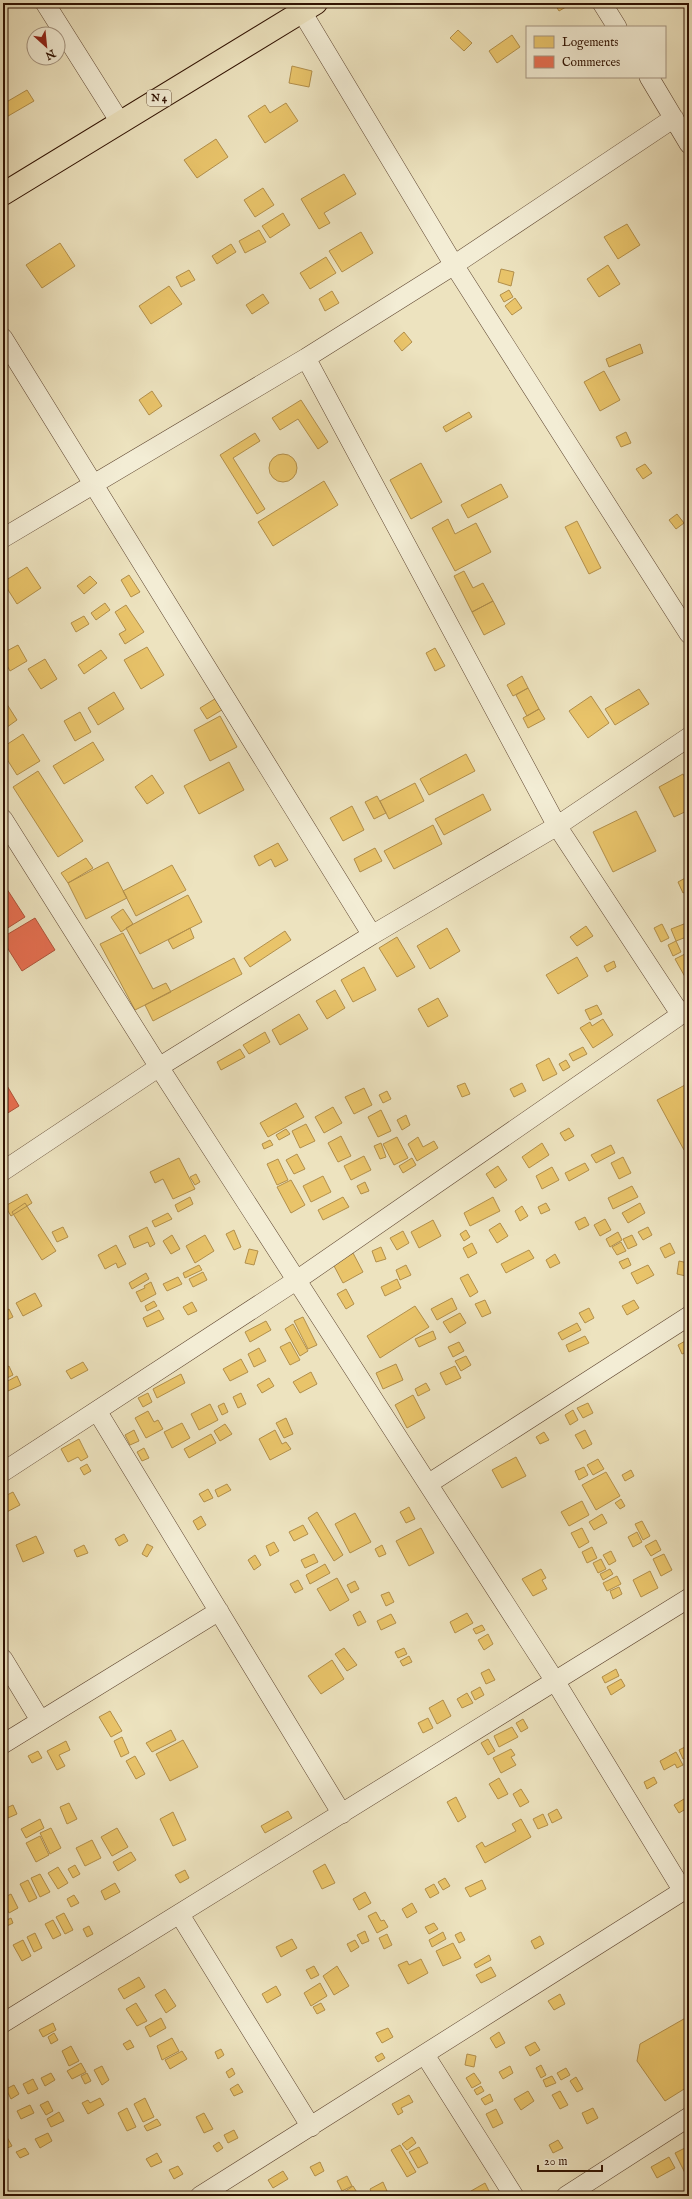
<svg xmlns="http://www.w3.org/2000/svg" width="692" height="2199" font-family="'IM FELL English',serif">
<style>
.homes{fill:#e9c46a;stroke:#b28f4b}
.shops{fill:#e76f51;stroke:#b05339}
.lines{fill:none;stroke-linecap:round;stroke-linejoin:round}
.street-casing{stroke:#5f4631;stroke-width:20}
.highway-casing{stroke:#301202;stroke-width:24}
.street{stroke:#f3edd5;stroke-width:19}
.highway{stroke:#ede3bf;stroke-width:22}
.labels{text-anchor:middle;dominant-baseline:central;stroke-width:4;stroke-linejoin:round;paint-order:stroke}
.shield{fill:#f3edd5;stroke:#6a5441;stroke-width:1}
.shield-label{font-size:10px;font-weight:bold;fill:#301202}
</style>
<rect width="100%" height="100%" fill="#ede3bf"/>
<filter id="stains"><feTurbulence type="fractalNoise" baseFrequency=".005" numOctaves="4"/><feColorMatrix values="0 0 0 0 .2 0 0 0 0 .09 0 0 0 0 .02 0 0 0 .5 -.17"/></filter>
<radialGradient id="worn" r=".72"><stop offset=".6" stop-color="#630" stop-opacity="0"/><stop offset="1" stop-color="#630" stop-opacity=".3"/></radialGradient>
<path class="homes" d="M554 3H570L571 4 559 11Z
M458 30 472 43 464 51 450 38Z
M512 35 520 47 497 63 489 51Z
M292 66 312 71 309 87 289 83Z
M27 90 34 101 3 119V104Z
M286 103 298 121 265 143 248 116 265 105 270 113Z
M216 139 228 157 197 178 184 160Z
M344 174 356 194 324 213 330 223 319 229 301 199Z
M263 188 274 205 255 217 244 200Z
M283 213 290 225 270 238 262 226Z
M627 224 640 245 618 259 604 237Z
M259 230 266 242 245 253 239 241Z
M361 232 373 253 342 272 329 251Z
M60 243 75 266 42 288 26 265Z
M231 244 236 252 217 264 212 256Z
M326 257 336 273 310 289 300 273Z
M608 265 620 284 599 297 587 279Z
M501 269 514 272 511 286 498 282Z
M189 270 195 280 181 287 176 277Z
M169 286 182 304 151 324 139 306Z
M509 290 513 297 504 302 500 295Z
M332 291 339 303 325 311 319 299Z
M263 294 269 303 252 314 246 305Z
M515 298 522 308 512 315 505 306Z
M404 332 412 342 402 351 394 341Z
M640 344 643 353 609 367 606 359Z
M604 371 620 400 600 411 584 382Z
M152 391 162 406 149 415 139 400Z
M301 400 328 442 318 449 298 419 280 430 272 418Z
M469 412 472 417 446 432 443 427Z
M626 432 631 443 621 447 616 437Z
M255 433 260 441 233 458 265 509 257 514 220 455Z
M269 468a14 14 0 1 1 28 0a14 14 0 1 1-28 0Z
M421 463 442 502 411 519 390 480Z
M645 464 652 473 643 479 636 469Z
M324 481 338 505 273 546 258 522Z
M501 484 508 497 468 518 461 505Z
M677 514 684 523 676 529 669 520Z
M448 519 455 534 476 523 491 552 455 571 432 528Z
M577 521 601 568 589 574 565 527Z
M27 567 41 588 17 604 3 582Z
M464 571 473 588 483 583 493 601 472 612 454 576Z
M129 575 140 592 131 597 121 580Z
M90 576 97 583 84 594 77 586Z
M493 601 505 624 484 635 472 612Z
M105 603 110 610 96 620 91 613Z
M126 605 144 632 125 644 119 634 126 630 115 612Z
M84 616 89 624 76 632 71 623Z
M18 645 27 661 10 671 3 658V653Z
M147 647 164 675 141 689 124 660Z
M435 648 445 666 435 671 426 653Z
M101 650 107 658 84 674 78 665Z
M45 659 57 679 41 689 28 669Z
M522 676 528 688 513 696 507 685Z
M528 688 539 709 527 716 516 695Z
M639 689 649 704 615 725 605 709Z
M114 692 124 709 98 725 88 708Z
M591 696 609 723 588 738 569 711Z
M218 697 225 708 207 719 200 708Z
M3 698 17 720 3 730Z
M539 709 545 719 528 728 523 718Z
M80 712 91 732 75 741 64 721Z
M220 716 237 747 210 761 194 730Z
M23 734 40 761 17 775 3 753V747Z
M93 742 104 760 64 784 53 766Z
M466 754 475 771 429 795 420 779Z
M229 762 244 790 199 814 184 786Z
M38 771 83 841 58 857 13 787Z
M683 774 689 787V810L674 817 659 787Z
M152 775 164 793 147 804 135 787Z
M415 783 424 801 389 819 380 801Z
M483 794 491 810 444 835 435 819Z
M377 796 386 813 374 819 365 802Z
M352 806 364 830 343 841 330 818Z
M636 811 656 851 613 872 593 832Z
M433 825 442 844 394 869 384 851Z
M278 843 288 860 275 867 271 859 259 866 254 856Z
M375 848 382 861 360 872 354 859Z
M86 858 93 868 68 883 61 873Z
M108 862 127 898 86 919 68 883Z
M172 865 186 890 136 916 123 891Z
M689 876V890L683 893 678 882Z
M188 895 202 922 140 954 126 928Z
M123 909 133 924 121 932 111 917Z
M689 922V936L676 941 671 929Z
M662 924 669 938 661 942 654 928Z
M586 926 593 936 577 946 570 937Z
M190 928 194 938 173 949 168 940Z
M447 928 460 951 430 969 417 946Z
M285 931 291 940 250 967 244 958Z
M123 933 153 989 166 983 171 992 135 1010 100 944Z
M397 937 415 967 397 977 379 948Z
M676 941 681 952 673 956 668 945Z
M689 952V984L675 959Z
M577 957 588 976 558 994 546 975Z
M234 958 242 974 153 1021 145 1005Z
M614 961 616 967 607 972 604 966Z
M364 967 376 990 353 1002 341 980Z
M335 990 345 1008 327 1019 316 1001Z
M438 998 448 1016 428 1027 418 1009Z
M597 1005 602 1014 590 1020 585 1010Z
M299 1014 308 1029 280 1045 272 1030Z
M603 1019 613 1035 593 1048 580 1028 590 1022 592 1026Z
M265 1032 270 1042 249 1054 243 1045Z
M583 1047 587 1054 573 1061 569 1054Z
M240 1049 245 1057 221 1070 217 1062Z
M549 1058 557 1074 543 1081 536 1065Z
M566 1060 570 1067 563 1071 559 1064Z
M465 1083 470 1094 462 1097 457 1086Z
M522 1083 526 1091 514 1097 510 1089Z
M685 1085 689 1092V1148L684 1150 657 1100Z
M364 1088 372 1105 354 1114 345 1097Z
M387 1091 391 1099 383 1103 379 1095Z
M296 1103 304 1117 268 1137 260 1123Z
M333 1107 342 1123 324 1133 315 1117Z
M381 1110 391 1131 378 1137 368 1117Z
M406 1115 410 1125 402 1130 397 1120Z
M306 1124 315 1141 300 1148 292 1131Z
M569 1128 574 1136 565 1141 560 1133Z
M286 1129 290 1134 279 1140 276 1135Z
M341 1136 351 1156 338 1162 328 1143Z
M397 1137 408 1158 394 1165 383 1144Z
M418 1137 423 1147 434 1141 438 1148 417 1161 408 1144Z
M270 1140 273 1145 264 1149 262 1144Z
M381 1143 386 1157 380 1159 374 1146Z
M542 1143 549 1155 529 1168 522 1157Z
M611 1145 615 1153 596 1163 591 1155Z
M297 1154 305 1169 294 1174 286 1160Z
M364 1156 371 1170 351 1180 344 1166Z
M623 1157 631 1173 619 1179 611 1163Z
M179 1158 195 1189 173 1199 163 1179 155 1183 150 1172Z
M412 1158 416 1165 403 1173 399 1166Z
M278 1159 288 1180 277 1185 267 1164Z
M585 1163 589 1170 569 1181 565 1173Z
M498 1166 507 1180 495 1188 486 1174Z
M552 1167 559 1180 542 1189 536 1176Z
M196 1174 200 1182 195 1185 190 1177Z
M323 1176 331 1192 311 1202 303 1186Z
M291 1180 305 1205 291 1213 277 1187Z
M365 1182 369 1191 361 1194 357 1186Z
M632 1186 638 1197 613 1209 608 1198Z
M27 1194 32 1203 11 1216 5 1206Z
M190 1197 193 1204 178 1212 175 1205Z
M343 1197 349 1207 323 1220 318 1210Z
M493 1197 500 1211 470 1226 464 1213Z
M25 1203 56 1251 42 1260 12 1212Z
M546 1203 550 1210 541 1214 538 1207Z
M640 1203 645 1213 628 1223 622 1213Z
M522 1206 528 1216 520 1221 515 1211Z
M168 1213 172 1219 155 1227 152 1221Z
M585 1217 589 1225 579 1230 575 1222Z
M605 1219 611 1230 600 1236 594 1225Z
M433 1220 441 1236 419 1248 411 1232Z
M500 1223 508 1236 497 1243 489 1230Z
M63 1227 68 1237 57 1242 52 1232Z
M147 1227 155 1244 150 1247 148 1242 134 1248 129 1236Z
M648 1227 652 1235 643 1240 638 1232Z
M234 1230 241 1247 234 1250 226 1234Z
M466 1230 470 1237 464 1241 460 1234Z
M403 1231 409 1243 397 1250 390 1238Z
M618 1232 622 1240 610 1247 606 1239Z
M172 1235 180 1249 171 1254 163 1241Z
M205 1235 214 1251 195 1263 186 1246Z
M632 1235 637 1245 628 1249 623 1239Z
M621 1242 626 1251 617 1255 612 1247Z
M472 1243 477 1253 468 1258 463 1248Z
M670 1243 675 1253 665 1258 660 1248Z
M116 1245 126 1264 118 1268 116 1263 105 1269 98 1255Z
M381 1247 386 1259 376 1262 372 1251Z
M249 1249 258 1251 254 1265 245 1263Z
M529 1250 534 1258 506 1273 501 1264Z
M353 1253 363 1272 343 1283 333 1264Z
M555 1254 560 1263 550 1268 546 1260Z
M628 1258 631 1265 623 1269 619 1262Z
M679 1261 688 1263 686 1276 677 1274Z
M199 1265 202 1270 185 1278 183 1273Z
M406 1265 411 1275 400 1280 396 1270Z
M648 1265 654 1275 637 1284 631 1273Z
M203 1272 207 1280 193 1287 189 1279Z
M146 1273 149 1279 132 1289 129 1283Z
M468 1274 478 1292 470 1297 460 1278Z
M178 1277 182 1284 167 1291 163 1284Z
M397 1279 401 1288 385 1296 381 1287Z
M151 1282 156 1294 141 1302 136 1292 145 1288 144 1286Z
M346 1289 354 1304 346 1309 337 1294Z
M35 1293 42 1306 23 1316 16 1303Z
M452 1298 457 1309 437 1320 431 1309Z
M485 1300 491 1313 482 1317 475 1304Z
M634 1300 639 1308 627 1315 622 1306Z
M154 1301 157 1306 147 1311 145 1306Z
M192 1302 197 1311 188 1315 183 1307Z
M415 1306 429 1327 380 1358 367 1336Z
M589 1308 594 1318 585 1323 579 1313Z
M9 1309 13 1317 3 1322V1312Z
M159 1310 164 1319 147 1327 143 1318Z
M460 1313 466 1323 450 1333 443 1322Z
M303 1317 317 1345 308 1349 294 1321Z
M266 1321 271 1330 250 1342 245 1332Z
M577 1323 581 1330 562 1340 558 1333Z
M293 1324 308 1351 300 1356 285 1329Z
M433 1331 436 1339 419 1347 415 1339Z
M585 1336 589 1343 569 1352 566 1345Z
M687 1340 689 1351 682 1354 678 1345Z
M290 1342 300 1360 290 1365 280 1347Z
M459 1342 464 1351 453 1357 448 1347Z
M259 1348 266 1361 254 1367 248 1354Z
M466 1356 471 1365 461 1371 455 1361Z
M241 1359 248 1372 230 1381 223 1369Z
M83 1362 88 1370 71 1379 66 1371Z
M396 1364 403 1380 383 1389 376 1373Z
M9 1366 13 1375 3 1380V1369Z
M455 1366 461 1378 446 1385 440 1373Z
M311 1372 317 1384 300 1393 293 1382Z
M181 1374 185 1383 157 1398 153 1389Z
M17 1376 21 1385 8 1391 4 1383Z
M269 1378 274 1386 262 1393 257 1385Z
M426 1383 430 1390 418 1396 415 1389Z
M148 1393 152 1402 143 1407 138 1398Z
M241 1393 246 1404 238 1408 233 1397Z
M413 1395 425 1418 407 1428 395 1405Z
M224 1403 228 1412 222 1415 218 1406Z
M588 1403 593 1413 583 1418 577 1408Z
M210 1404 218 1420 199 1430 191 1414Z
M573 1410 578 1420 570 1425 565 1415Z
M148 1411 154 1422 158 1420 163 1429 146 1438 135 1418Z
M286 1418 293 1434 284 1438 276 1423Z
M182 1423 190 1438 172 1448 164 1432Z
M225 1424 232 1434 220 1441 214 1431Z
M134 1430 139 1441 130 1445 125 1435Z
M275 1430 282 1444 286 1442 291 1449 270 1460 259 1439Z
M585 1430 592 1444 583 1449 575 1435Z
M544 1432 549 1440 540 1444 536 1437Z
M211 1434 216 1443 189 1458 184 1449Z
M79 1439 88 1457 81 1461 78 1457 68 1462 61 1449Z
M144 1448 149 1458 142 1461 137 1452Z
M516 1457 526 1476 502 1488 492 1470Z
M598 1459 604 1469 593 1475 587 1465Z
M87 1464 91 1471 84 1475 80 1468Z
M584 1467 588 1475 579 1480 575 1471Z
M631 1470 634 1476 625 1481 622 1475Z
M606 1472 620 1496 596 1510 582 1485Z
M227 1484 231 1490 218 1497 215 1490Z
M208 1489 213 1498 204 1502 199 1494Z
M13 1492 20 1505 3 1514V1497Z
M621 1499 625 1506 620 1509 615 1503Z
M582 1501 589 1515 569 1526 561 1512Z
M409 1507 415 1519 406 1523 400 1512Z
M317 1512 343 1555 334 1561 308 1518Z
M355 1513 371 1542 350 1553 335 1524Z
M602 1514 607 1523 594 1530 589 1522Z
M201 1516 206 1525 198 1530 193 1521Z
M642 1521 650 1536 643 1540 635 1524Z
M303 1525 308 1534 294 1541 289 1532Z
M421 1528 434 1553 409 1566 396 1541Z
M582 1528 589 1542 579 1548 571 1533Z
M637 1532 642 1542 633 1547 628 1537Z
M124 1534 128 1541 119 1546 115 1539Z
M36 1536 44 1553 23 1562 16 1545Z
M656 1540 661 1550 651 1556 645 1546Z
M274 1542 279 1551 270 1556 266 1546Z
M147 1544 153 1547 147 1557 142 1554Z
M84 1545 88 1553 77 1557 74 1550Z
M382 1545 386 1554 379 1557 375 1549Z
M592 1547 597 1558 587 1563 582 1552Z
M611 1551 616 1561 609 1565 603 1555Z
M314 1554 318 1562 305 1568 301 1560Z
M664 1554 672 1570 661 1576 653 1559Z
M255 1555 261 1565 254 1570 248 1560Z
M601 1559 606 1569 598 1573 593 1563Z
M325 1564 330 1573 310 1584 306 1575Z
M541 1569 546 1578 542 1580 547 1589 533 1596 522 1579Z
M610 1569 613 1574 603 1580 600 1574Z
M650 1571 658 1588 641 1597 633 1580Z
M617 1576 621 1584 607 1591 603 1583Z
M337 1578 349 1600 330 1611 317 1589Z
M298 1580 303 1589 295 1593 290 1584Z
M355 1581 359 1589 351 1593 347 1585Z
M619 1587 622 1594 613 1599 610 1591Z
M389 1592 394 1602 386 1606 381 1595Z
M360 1611 366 1622 358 1626 353 1615Z
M467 1613 473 1623 455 1633 450 1622Z
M391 1614 396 1623 381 1630 377 1621Z
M482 1625 485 1630 476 1634 473 1629Z
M488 1634 493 1644 484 1650 478 1640Z
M344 1648 357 1665 347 1671 335 1654Z
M404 1648 407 1654 398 1658 395 1652Z
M409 1656 412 1662 403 1666 400 1661Z
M332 1660 344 1679 321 1694 308 1676Z
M489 1669 495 1680 486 1684 481 1673Z
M616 1669 619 1676 605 1683 602 1677Z
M621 1679 625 1686 611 1695 607 1687Z
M480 1687 484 1695 475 1700 471 1692Z
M467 1693 473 1703 462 1708 457 1699Z
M443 1700 451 1716 437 1724 429 1708Z
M110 1711 122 1731 111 1737 99 1717Z
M428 1718 433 1728 423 1733 418 1723Z
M523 1719 528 1728 521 1732 516 1723Z
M512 1727 518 1737 499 1747 494 1736Z
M171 1730 176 1740 152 1752 146 1743Z
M122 1737 129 1753 121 1757 114 1741Z
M488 1739 495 1751 488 1755 481 1743Z
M183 1740 198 1767 170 1781 156 1754Z
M66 1741 70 1750 59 1755 65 1766 57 1770 47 1751Z
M689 1745V1757L683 1759 679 1750Z
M511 1749 515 1755 511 1757 516 1765 501 1773 493 1758Z
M38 1751 42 1758 32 1763 28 1756Z
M676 1752 683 1765 677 1768 675 1764 664 1770 660 1761Z
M135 1756 145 1774 136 1779 126 1761Z
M654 1777 657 1783 647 1789 644 1782Z
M499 1778 508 1794 498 1799 489 1784Z
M521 1789 529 1802 520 1807 513 1794Z
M689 1796V1807L679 1813 674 1805Z
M456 1797 466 1817 458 1822 447 1802Z
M69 1803 77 1819 67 1824 60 1807Z
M13 1805 17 1814 8 1818 4 1809Z
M557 1809 562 1818 552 1823 548 1814Z
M288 1811 292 1818 265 1833 261 1826Z
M173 1812 186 1840 173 1846 160 1819Z
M543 1814 548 1825 538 1829 533 1819Z
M40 1819 44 1828 26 1838 21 1829Z
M521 1819 531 1837 485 1863 476 1846 482 1842 485 1847 516 1831 512 1824Z
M51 1828 61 1848 50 1854 40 1833Z
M117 1828 128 1847 112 1856 101 1837Z
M40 1836 49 1855 36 1862 26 1843Z
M92 1840 101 1858 85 1866 76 1848Z
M131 1852 136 1860 118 1871 113 1862Z
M325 1864 335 1883 322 1889 313 1871Z
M75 1865 80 1874 73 1878 68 1869Z
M58 1867 68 1883 58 1889 48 1873Z
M185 1870 189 1878 180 1883 175 1875Z
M40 1874 50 1892 40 1897 31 1878Z
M445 1878 450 1886 443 1890 438 1882Z
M28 1880 37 1898 29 1902 20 1884Z
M482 1880 486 1889 470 1897 465 1888Z
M115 1883 120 1892 105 1900 101 1891Z
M434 1884 439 1893 430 1898 425 1889Z
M365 1892 371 1903 359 1910 353 1899Z
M11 1894 18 1908 9 1913 3 1898Z
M74 1895 79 1903 71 1907 67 1899Z
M412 1903 417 1912 407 1918 402 1909Z
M376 1912 381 1921 384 1920 388 1927 377 1933 368 1916Z
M64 1913 73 1930 65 1934 56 1917Z
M11 1918 13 1923 3 1928V1922Z
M53 1920 61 1935 53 1939 45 1924Z
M434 1923 438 1929 429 1934 425 1927Z
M89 1926 93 1934 87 1937 83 1929Z
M365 1931 369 1941 362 1944 357 1935Z
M443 1932 446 1939 432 1947 429 1940Z
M461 1932 465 1940 459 1943 455 1935Z
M35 1933 42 1948 34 1952 27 1937Z
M387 1934 392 1945 384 1949 379 1938Z
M540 1936 544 1944 535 1949 531 1941Z
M292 1939 297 1948 281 1957 276 1947Z
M23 1940 31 1956 22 1961 13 1945Z
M355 1940 359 1947 351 1952 347 1944Z
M453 1943 461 1958 443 1966 436 1951Z
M489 1955 491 1960 476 1968 474 1964Z
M421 1959 428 1973 408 1984 398 1965 407 1961 409 1965Z
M314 1966 319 1975 311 1979 306 1970Z
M337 1966 349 1986 334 1995 323 1976Z
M491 1967 496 1976 481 1983 476 1975Z
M139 1977 145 1987 124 1999 118 1989Z
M320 1983 327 1996 311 2006 304 1993Z
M276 1986 281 1995 267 2003 262 1994Z
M165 1989 176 2006 166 2013 155 1995Z
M560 1994 565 2004 554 2010 548 2001Z
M136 2003 147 2021 137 2026 126 2009Z
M321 2003 325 2010 317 2014 313 2007Z
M689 2016V2086L665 2101 637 2061 640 2044Z
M161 2018 166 2028 150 2037 145 2027Z
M53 2023 56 2030 43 2037 39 2030Z
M388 2028 393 2037 382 2043 376 2033Z
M499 2032 505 2043 496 2048 490 2038Z
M54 2033 58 2040 51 2044 48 2037Z
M172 2038 179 2051 162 2060 157 2046Z
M130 2040 134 2047 127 2050 123 2044Z
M535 2042 540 2050 530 2056 525 2047Z
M71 2046 79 2061 69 2066 62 2051Z
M221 2049 224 2055 218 2059 215 2052Z
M182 2051 187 2059 170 2069 165 2060Z
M382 2053 385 2058 378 2062 375 2057Z
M467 2054 476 2056 474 2067 465 2065Z
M81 2063 86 2072 72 2079 67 2071Z
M541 2065 546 2075 541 2078 536 2068Z
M102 2066 109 2080 102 2085 94 2070Z
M510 2066 513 2073 503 2079 499 2072Z
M232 2068 235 2074 229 2078 226 2072Z
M566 2068 570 2075 561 2080 557 2073Z
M51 2073 55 2080 45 2086 41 2078Z
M87 2073 91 2081 85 2084 81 2076Z
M474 2073 481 2083 472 2088 466 2078Z
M552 2076 556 2083 546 2087 543 2080Z
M576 2077 583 2089 577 2092 570 2081Z
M33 2079 38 2089 28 2094 23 2084Z
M238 2084 243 2092 234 2096 230 2089Z
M14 2085 19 2094 11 2099 6 2089Z
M481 2086 484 2091 477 2095 474 2090Z
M528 2091 534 2101 521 2110 514 2099Z
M560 2091 568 2105 560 2109 552 2095Z
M490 2094 493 2101 485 2105 481 2099Z
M409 2095 413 2102 401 2108 403 2112 398 2115 392 2104Z
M100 2098 104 2105 88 2114 82 2103 88 2100 90 2103Z
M145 2098 154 2117 143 2122 134 2104Z
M48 2101 53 2111 46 2115 40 2105Z
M30 2105 34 2113 21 2119 17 2111Z
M127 2108 136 2127 127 2131 118 2113Z
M593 2108 598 2118 587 2124 582 2113Z
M496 2109 503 2123 493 2128 486 2114Z
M59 2112 64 2121 51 2127 47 2119Z
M204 2113 213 2129 204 2133 196 2117Z
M157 2119 161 2125 147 2131 144 2126Z
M3 2130 12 2146 5 2149 3 2145Z
M234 2130 238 2138 228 2143 224 2135Z
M48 2133 52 2141 40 2148 35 2139Z
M412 2137 416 2143 407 2150 402 2144Z
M558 2140 563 2148 553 2153 549 2145Z
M219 2142 223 2148 217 2152 213 2146Z
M400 2145 416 2172 407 2177 391 2150Z
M689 2146V2181L675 2153Z
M419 2147 428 2163 418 2168 409 2152Z
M25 2148 29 2154 20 2158 16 2152Z
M157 2153 162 2162 151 2167 146 2159Z
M669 2157 675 2168 657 2178 651 2167Z
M320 2162 324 2171 315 2176 310 2167Z
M178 2166 183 2174 174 2179 169 2170Z
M283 2171 288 2179 273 2188 268 2180Z
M347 2176 352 2186 342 2191 337 2181Z
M383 2182 387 2191 373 2196 370 2189Z
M485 2183 490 2193 484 2196H473L471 2191Z
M353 2186 358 2194 343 2196 341 2194Z"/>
<path class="shops" d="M3 883 25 917 3 931Z
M35 918 55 950 22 971 3 941V937Z
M3 1079 19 1106 3 1116Z"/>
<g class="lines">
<g class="street-casing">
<path id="street" d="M45 3 120 122
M602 3 617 27
M302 12 454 265 689 634
M649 77 689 144
M3 338 372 935
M306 358 557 826 681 1015
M3 538 306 358 454 265 674 118
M3 819 159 1067 555 1681 683 1891
M3 1171 159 1067 372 935 557 826 689 737
M97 1411 342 1814
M3 1472 297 1280 689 1009
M428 1484 689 1316
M3 1659 40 1720
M3 1744 219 1611
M180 1915 311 2127
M3 2023 689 1598
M425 2055 514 2196
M200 2196 689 1887
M566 2196 689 2117"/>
</g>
<g class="highway-casing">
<path id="highway" d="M3 194 316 3"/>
</g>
<use href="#street" class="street"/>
<use href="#highway" class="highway"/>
</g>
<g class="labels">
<rect class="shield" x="147" y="90" width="24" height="16" rx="3"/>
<g class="shield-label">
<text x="159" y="98">N 4</text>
</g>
</g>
<rect width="692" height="2199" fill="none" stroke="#ede3bf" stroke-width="16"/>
<rect x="4" y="4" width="684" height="2191" fill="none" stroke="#301202" stroke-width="2"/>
<rect x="8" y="8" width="676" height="2183" fill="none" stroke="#301202"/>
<rect x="526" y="26" width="140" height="52" fill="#f3edd5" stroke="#a59581"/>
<rect x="534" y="36" width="20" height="12" fill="#e9c46a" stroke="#a59581"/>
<text x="562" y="46" font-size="12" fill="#301202">Logements</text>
<rect x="534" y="56" width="20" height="12" fill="#e76f51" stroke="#a59581"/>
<text x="562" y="66" font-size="12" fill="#301202">Commerces</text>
<g transform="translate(46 46) rotate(153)"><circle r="19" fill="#f3edd5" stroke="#a59581"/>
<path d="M0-3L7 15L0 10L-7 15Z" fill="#8f2418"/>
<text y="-6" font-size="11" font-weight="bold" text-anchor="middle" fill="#301202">N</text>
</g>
<path d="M538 2165v6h64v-6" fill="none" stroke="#301202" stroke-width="2"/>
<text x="544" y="2165" font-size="12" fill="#301202" stroke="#f3edd5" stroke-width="3" paint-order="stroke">20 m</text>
<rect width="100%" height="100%" filter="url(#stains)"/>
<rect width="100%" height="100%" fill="url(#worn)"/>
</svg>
